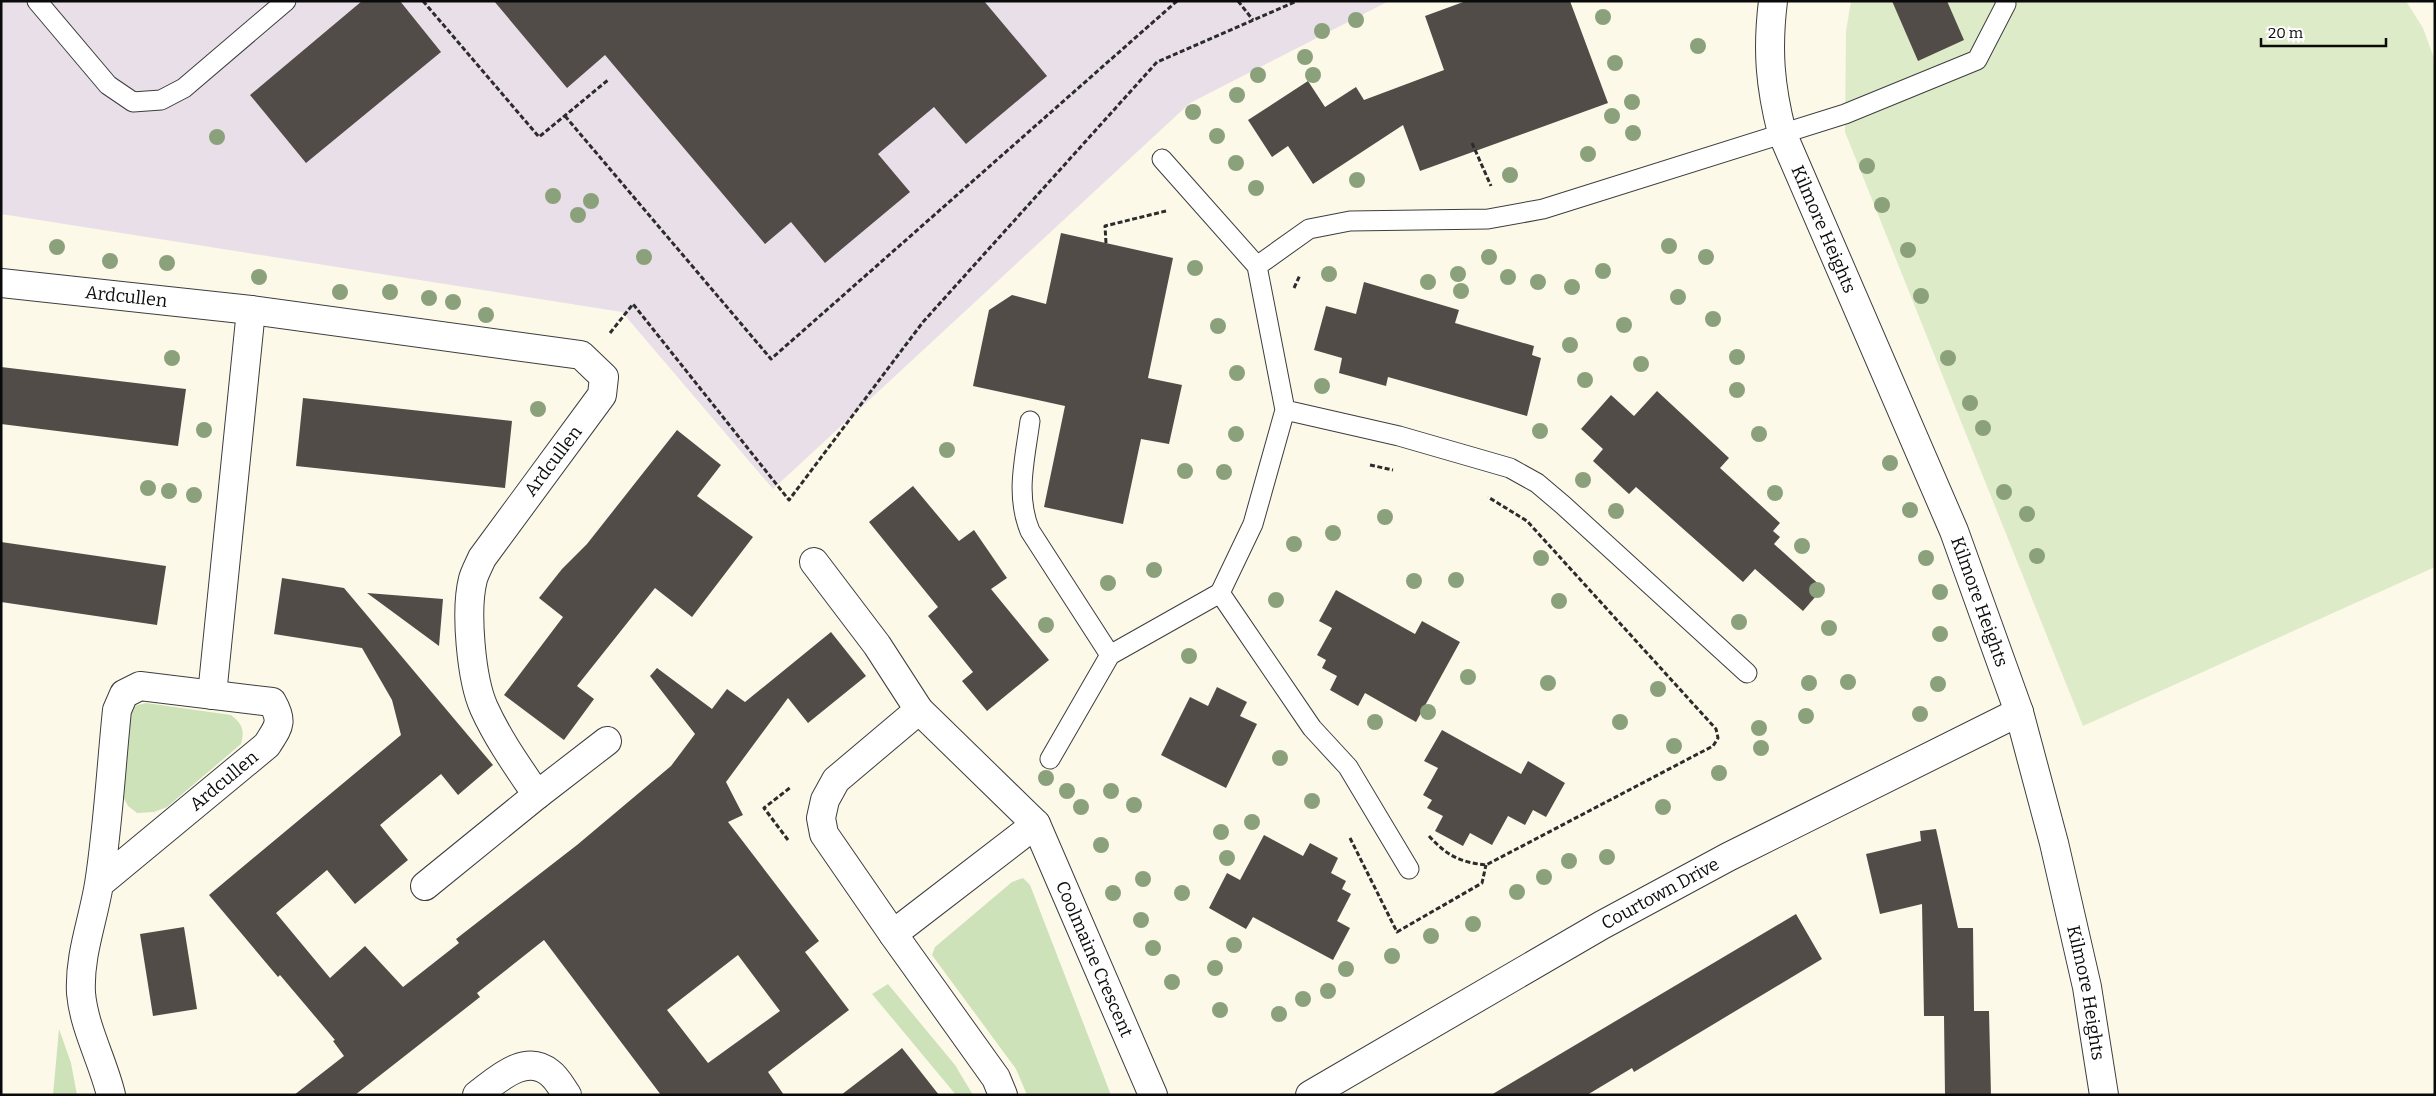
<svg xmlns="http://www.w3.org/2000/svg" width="2436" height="1096" font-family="Bitter,serif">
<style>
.industrial{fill:#e8dfe8}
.green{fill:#cde2b8}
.pitch{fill:#deebc8}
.building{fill:#514c48;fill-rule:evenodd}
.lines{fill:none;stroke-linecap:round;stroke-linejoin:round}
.service-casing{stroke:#3d3d3d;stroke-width:21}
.minor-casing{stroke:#3d3d3d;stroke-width:30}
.tertiary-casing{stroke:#3d3d3d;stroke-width:30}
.path{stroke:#2c2c2c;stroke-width:3;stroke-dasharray:5 2.5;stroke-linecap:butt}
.service{stroke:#fff;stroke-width:19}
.minor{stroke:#fff;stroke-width:28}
.tertiary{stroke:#fff;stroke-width:28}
.tree{fill:#8ba17c}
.labels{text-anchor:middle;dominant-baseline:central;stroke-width:5;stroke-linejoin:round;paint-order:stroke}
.street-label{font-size:18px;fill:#0a0a0a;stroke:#fff}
</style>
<rect width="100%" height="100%" fill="#fdf9e9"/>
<path class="industrial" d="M1 1H1389L1190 103 773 489 622 312 1 214Z"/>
<path class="green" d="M146 703 231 715C242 724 245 729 241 744L167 807 154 812 137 813 128 806 122 795 129 715 134 706Z
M1023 878 1030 885 1111 1095H1027L1016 1069 932 955 935 947 1012 882Z
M888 984 955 1065 973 1095H956L872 994Z
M59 1029 71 1063 77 1095H53Z"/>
<path class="pitch" d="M1851 1H2406L2423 28 2435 61V567L2083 726 1845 132 1846 31Z"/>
<path class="building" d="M362 1H400L441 52 306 163 250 95Z
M494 1H984L1047 76 966 144 934 107 878 154 910 192 825 263 791 222 765 244 605 55 567 88Z
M1466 1H1570L1608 103 1420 171 1403 125 1313 184 1288 146 1272 157 1248 120 1308 81 1325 107 1356 87 1364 100 1444 70 1425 16Z
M1892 1H1947L1964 40 1918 61Z
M1061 233 1173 258 1148 378 1182 385 1169 444 1141 439 1123 524 1044 507 1065 406 973 386 989 310 1012 295 1046 304Z
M1364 282 1459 310 1455 323 1534 346 1532 355 1541 358 1527 416 1388 377 1386 386 1339 373 1342 358 1314 350 1326 306 1356 314Z
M1 367 186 389 178 446 1 424Z
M1657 391 1729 458 1720 468 1780 523 1773 531 1780 537 1774 544 1823 588 1803 611 1755 569 1743 582 1636 487 1629 494 1593 461 1603 449 1581 429 1611 395 1634 416Z
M303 398 512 421 505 488 296 466Z
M677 430 721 465 697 496 753 537 692 617 655 588 577 686 594 699 564 740 504 695 563 617 539 598 562 569 587 544Z
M913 486 959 541 974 530 1007 578 991 589 1049 660 987 711 962 681 973 672 928 616 938 607 869 522Z
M1 542 166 566 157 625 1 602Z
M282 578 344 588 493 765 458 795 441 774 380 825 408 860 355 904 327 870 276 913 330 978 365 946 403 987 459 943 456 939 577 845 671 766 695 734 650 676 657 668 712 709 727 689 745 702 831 632 866 676 808 723 788 698 726 782 743 815 728 822 819 941 805 952 849 1010 768 1072 784 1095H661L544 940 477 993 480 997 355 1095H294L344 1056 333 1041 335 1040 280 975 278 977 209 895 401 735 392 700 362 648 274 634ZM738 955 780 1011 708 1063 667 1010Z
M1336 590 1415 634 1422 621 1460 642 1416 722 1365 693 1358 706 1330 690 1337 676 1322 668 1326 660 1317 655 1332 628 1319 621Z
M367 593 443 599 439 646Z
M1217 687 1247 702 1240 716 1257 724 1226 788 1161 755 1190 697 1208 706Z
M1442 730 1521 774 1528 761 1565 783 1546 817 1533 810 1525 825 1508 816 1492 845 1470 833 1463 846 1435 831 1443 816 1427 808 1432 800 1423 795 1438 768 1424 761Z
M1936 829 1958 928H1973L1974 1011H1989L1991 1095H1945L1944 1016H1924L1922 904 1880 914 1866 854 1921 841 1920 831Z
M1264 835 1303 856 1310 843 1338 858 1331 873 1346 881 1342 889 1351 894 1337 921 1350 928 1333 960 1253 917 1246 929 1209 908 1227 873 1240 880Z
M1796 914 1822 959 1634 1072 1632 1068 1587 1095H1491Z
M184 927 197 1009 153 1016 140 934Z
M902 1048 939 1095H841L896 1053Z"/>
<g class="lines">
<g class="service-casing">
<path id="service" d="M37 1 108 85 133 102 161 100 184 88 286 1
M1257 266 1309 229 1350 221 1488 219 1543 209 1845 114 1977 60 2006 4 2005 1
M1285 410 1399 436 1510 468 1537 483 1563 505 1747 673
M1030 421C1025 459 1015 495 1030 531L1110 655 1220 593 1253 524 1285 410 1257 266 1162 159
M1220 593 1312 728 1348 767 1409 869
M1050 759 1110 655"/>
</g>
<g class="minor-casing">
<g id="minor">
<path id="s1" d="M1 283 251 310 581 355 604 377 602 395 482 558C479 565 475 572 473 579 465 610 471 679 484 708 498 739 518 767 537 795L607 741"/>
<path id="s2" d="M814 562 877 645 919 710 1036 824 1153 1095"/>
<path d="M212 695 251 310"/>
<path d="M919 710 836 780 825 800 821 818 824 834 893 934 1036 824"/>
<path id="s3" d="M99 884 267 745C278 727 284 723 272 702L140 686 124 694 117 710C111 768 108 827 99 884 93 921 79 955 81 993 84 1028 103 1061 111 1095"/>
<path d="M425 886 537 795"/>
<path d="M893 934 996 1078 1003 1095"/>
<path d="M477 1095C496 1081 525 1052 550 1073 557 1078 562 1088 567 1095"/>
</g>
</g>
<g class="tertiary-casing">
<g id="tertiary">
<path id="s4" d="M1773 1C1767 50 1770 86 1782 133L1954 531 2019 712 2054 843 2087 987 2104 1095"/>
<path id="s5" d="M1310 1095 1602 925 1728 857 2019 712"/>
</g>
</g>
<path class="path" d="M423 1 539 137 608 80
M1238 1 1253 20
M565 116 771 359 1177 1
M1472 143 1491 186
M1106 243 1105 226 1166 211
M1294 288 1300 275
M610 333 633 304 789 500 923 322 1157 62 1297 1
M1370 465 1393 470
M1429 836C1447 856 1460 862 1486 865L1713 746 1718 738 1716 729 1527 521 1488 497
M1350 838 1397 932 1482 883 1486 865
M788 840 764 808 791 787"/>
<use href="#service" class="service"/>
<use href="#minor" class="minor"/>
<use href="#tertiary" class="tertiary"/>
</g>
<g class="tree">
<circle cx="1603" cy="17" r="8"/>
<circle cx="1356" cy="20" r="8"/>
<circle cx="1322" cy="31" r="8"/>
<circle cx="1698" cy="46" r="8"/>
<circle cx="1305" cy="57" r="8"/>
<circle cx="1615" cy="63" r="8"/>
<circle cx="1258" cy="75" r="8"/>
<circle cx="1313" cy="75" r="8"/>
<circle cx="1237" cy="95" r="8"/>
<circle cx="1632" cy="102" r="8"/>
<circle cx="1193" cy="112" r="8"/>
<circle cx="1612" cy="116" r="8"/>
<circle cx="1633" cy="133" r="8"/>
<circle cx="1217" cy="136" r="8"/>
<circle cx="217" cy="137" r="8"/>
<circle cx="1588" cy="154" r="8"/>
<circle cx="1236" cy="163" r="8"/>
<circle cx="1867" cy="166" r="8"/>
<circle cx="1510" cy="175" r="8"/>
<circle cx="1357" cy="180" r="8"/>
<circle cx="1256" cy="188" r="8"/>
<circle cx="553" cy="196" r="8"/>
<circle cx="591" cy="201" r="8"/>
<circle cx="1882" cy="205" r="8"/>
<circle cx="578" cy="215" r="8"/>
<circle cx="1669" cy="246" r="8"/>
<circle cx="57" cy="247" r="8"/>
<circle cx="1908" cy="250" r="8"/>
<circle cx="644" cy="257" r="8"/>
<circle cx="1489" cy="257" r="8"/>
<circle cx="1706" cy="257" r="8"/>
<circle cx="110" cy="261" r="8"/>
<circle cx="167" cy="263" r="8"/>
<circle cx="1195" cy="268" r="8"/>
<circle cx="1603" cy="271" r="8"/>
<circle cx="1329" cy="274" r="8"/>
<circle cx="1458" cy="274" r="8"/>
<circle cx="259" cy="277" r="8"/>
<circle cx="1508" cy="277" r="8"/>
<circle cx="1428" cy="282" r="8"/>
<circle cx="1538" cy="282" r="8"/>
<circle cx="1572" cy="287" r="8"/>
<circle cx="1461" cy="291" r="8"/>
<circle cx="340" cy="292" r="8"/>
<circle cx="390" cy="292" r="8"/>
<circle cx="1921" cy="296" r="8"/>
<circle cx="1678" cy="297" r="8"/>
<circle cx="429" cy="298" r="8"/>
<circle cx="453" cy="302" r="8"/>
<circle cx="486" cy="315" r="8"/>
<circle cx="1713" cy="319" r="8"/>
<circle cx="1624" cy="325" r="8"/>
<circle cx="1218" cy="326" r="8"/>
<circle cx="1570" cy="345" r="8"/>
<circle cx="1737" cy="357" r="8"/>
<circle cx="172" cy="358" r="8"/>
<circle cx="1948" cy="358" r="8"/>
<circle cx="1641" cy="364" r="8"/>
<circle cx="1237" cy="373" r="8"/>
<circle cx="1585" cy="380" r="8"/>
<circle cx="1322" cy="386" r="8"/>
<circle cx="1737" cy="390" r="8"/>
<circle cx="1970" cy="403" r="8"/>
<circle cx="538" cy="409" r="8"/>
<circle cx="1983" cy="428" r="8"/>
<circle cx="204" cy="430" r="8"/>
<circle cx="1540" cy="431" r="8"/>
<circle cx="1236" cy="434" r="8"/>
<circle cx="1759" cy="434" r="8"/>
<circle cx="947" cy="450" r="8"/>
<circle cx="1890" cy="463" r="8"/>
<circle cx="1185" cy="471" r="8"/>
<circle cx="1224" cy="472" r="8"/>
<circle cx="1583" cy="480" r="8"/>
<circle cx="148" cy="488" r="8"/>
<circle cx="169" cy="491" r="8"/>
<circle cx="2004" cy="492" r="8"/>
<circle cx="1775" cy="493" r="8"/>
<circle cx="194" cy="495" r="8"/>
<circle cx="1910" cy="510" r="8"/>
<circle cx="1616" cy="511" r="8"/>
<circle cx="2027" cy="514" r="8"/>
<circle cx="1385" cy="517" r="8"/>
<circle cx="1333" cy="533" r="8"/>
<circle cx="1294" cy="544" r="8"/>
<circle cx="1802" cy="546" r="8"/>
<circle cx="2037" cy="556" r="8"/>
<circle cx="1541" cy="558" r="8"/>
<circle cx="1926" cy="558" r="8"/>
<circle cx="1154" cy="570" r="8"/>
<circle cx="1456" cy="580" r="8"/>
<circle cx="1414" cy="581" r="8"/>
<circle cx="1108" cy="583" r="8"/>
<circle cx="1817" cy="590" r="8"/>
<circle cx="1940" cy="592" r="8"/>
<circle cx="1276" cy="600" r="8"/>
<circle cx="1559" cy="601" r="8"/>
<circle cx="1739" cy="622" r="8"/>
<circle cx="1046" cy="625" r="8"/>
<circle cx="1829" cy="628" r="8"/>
<circle cx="1940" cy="634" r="8"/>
<circle cx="1189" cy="656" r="8"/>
<circle cx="1468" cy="677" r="8"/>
<circle cx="1848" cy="682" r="8"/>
<circle cx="1548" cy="683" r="8"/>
<circle cx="1809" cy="683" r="8"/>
<circle cx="1938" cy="684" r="8"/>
<circle cx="1658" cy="689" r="8"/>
<circle cx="1428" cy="712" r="8"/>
<circle cx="1920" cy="714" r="8"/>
<circle cx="1806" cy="716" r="8"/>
<circle cx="1375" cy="722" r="8"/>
<circle cx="1620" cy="722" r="8"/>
<circle cx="1759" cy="728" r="8"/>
<circle cx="1674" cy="746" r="8"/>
<circle cx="1761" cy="748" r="8"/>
<circle cx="1280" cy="758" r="8"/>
<circle cx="1719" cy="773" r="8"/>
<circle cx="1046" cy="778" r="8"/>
<circle cx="1067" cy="791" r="8"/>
<circle cx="1111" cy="791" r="8"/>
<circle cx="1312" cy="801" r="8"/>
<circle cx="1134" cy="805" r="8"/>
<circle cx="1081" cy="807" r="8"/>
<circle cx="1663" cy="807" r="8"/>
<circle cx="1252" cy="822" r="8"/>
<circle cx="1221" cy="832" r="8"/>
<circle cx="1101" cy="845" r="8"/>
<circle cx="1607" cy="857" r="8"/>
<circle cx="1227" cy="858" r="8"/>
<circle cx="1569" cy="861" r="8"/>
<circle cx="1544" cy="877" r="8"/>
<circle cx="1143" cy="879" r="8"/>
<circle cx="1517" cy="892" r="8"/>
<circle cx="1113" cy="893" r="8"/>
<circle cx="1182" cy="893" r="8"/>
<circle cx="1141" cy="920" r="8"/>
<circle cx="1473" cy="924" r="8"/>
<circle cx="1431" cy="936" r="8"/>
<circle cx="1234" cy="945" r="8"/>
<circle cx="1153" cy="948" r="8"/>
<circle cx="1392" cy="956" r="8"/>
<circle cx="1215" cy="968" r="8"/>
<circle cx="1346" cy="969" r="8"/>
<circle cx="1172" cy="982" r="8"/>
<circle cx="1328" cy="991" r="8"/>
<circle cx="1303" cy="999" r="8"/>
<circle cx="1220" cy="1010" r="8"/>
<circle cx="1279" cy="1014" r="8"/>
</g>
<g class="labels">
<g class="street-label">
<text stroke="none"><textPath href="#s4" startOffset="238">Kilmore Heights</textPath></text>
<text stroke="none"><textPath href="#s1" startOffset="126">Ardcullen</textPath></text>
<text transform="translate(553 461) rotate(-53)">Ardcullen</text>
<text stroke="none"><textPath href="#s4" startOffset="642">Kilmore Heights</textPath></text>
<text stroke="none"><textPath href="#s3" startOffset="162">Ardcullen</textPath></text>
<text stroke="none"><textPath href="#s5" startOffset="404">Courtown Drive</textPath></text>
<text stroke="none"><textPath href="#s2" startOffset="492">Coolmaine Crescent</textPath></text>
<text stroke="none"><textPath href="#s4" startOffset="1048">Kilmore Heights</textPath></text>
</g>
</g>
<rect width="2436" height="1096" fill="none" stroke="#0a0a0a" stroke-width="5"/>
<path d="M2261 38v8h125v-8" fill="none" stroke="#0a0a0a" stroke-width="2.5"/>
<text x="2268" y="38" font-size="15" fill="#0a0a0a" stroke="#ffffff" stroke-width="4" paint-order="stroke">20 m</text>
</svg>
